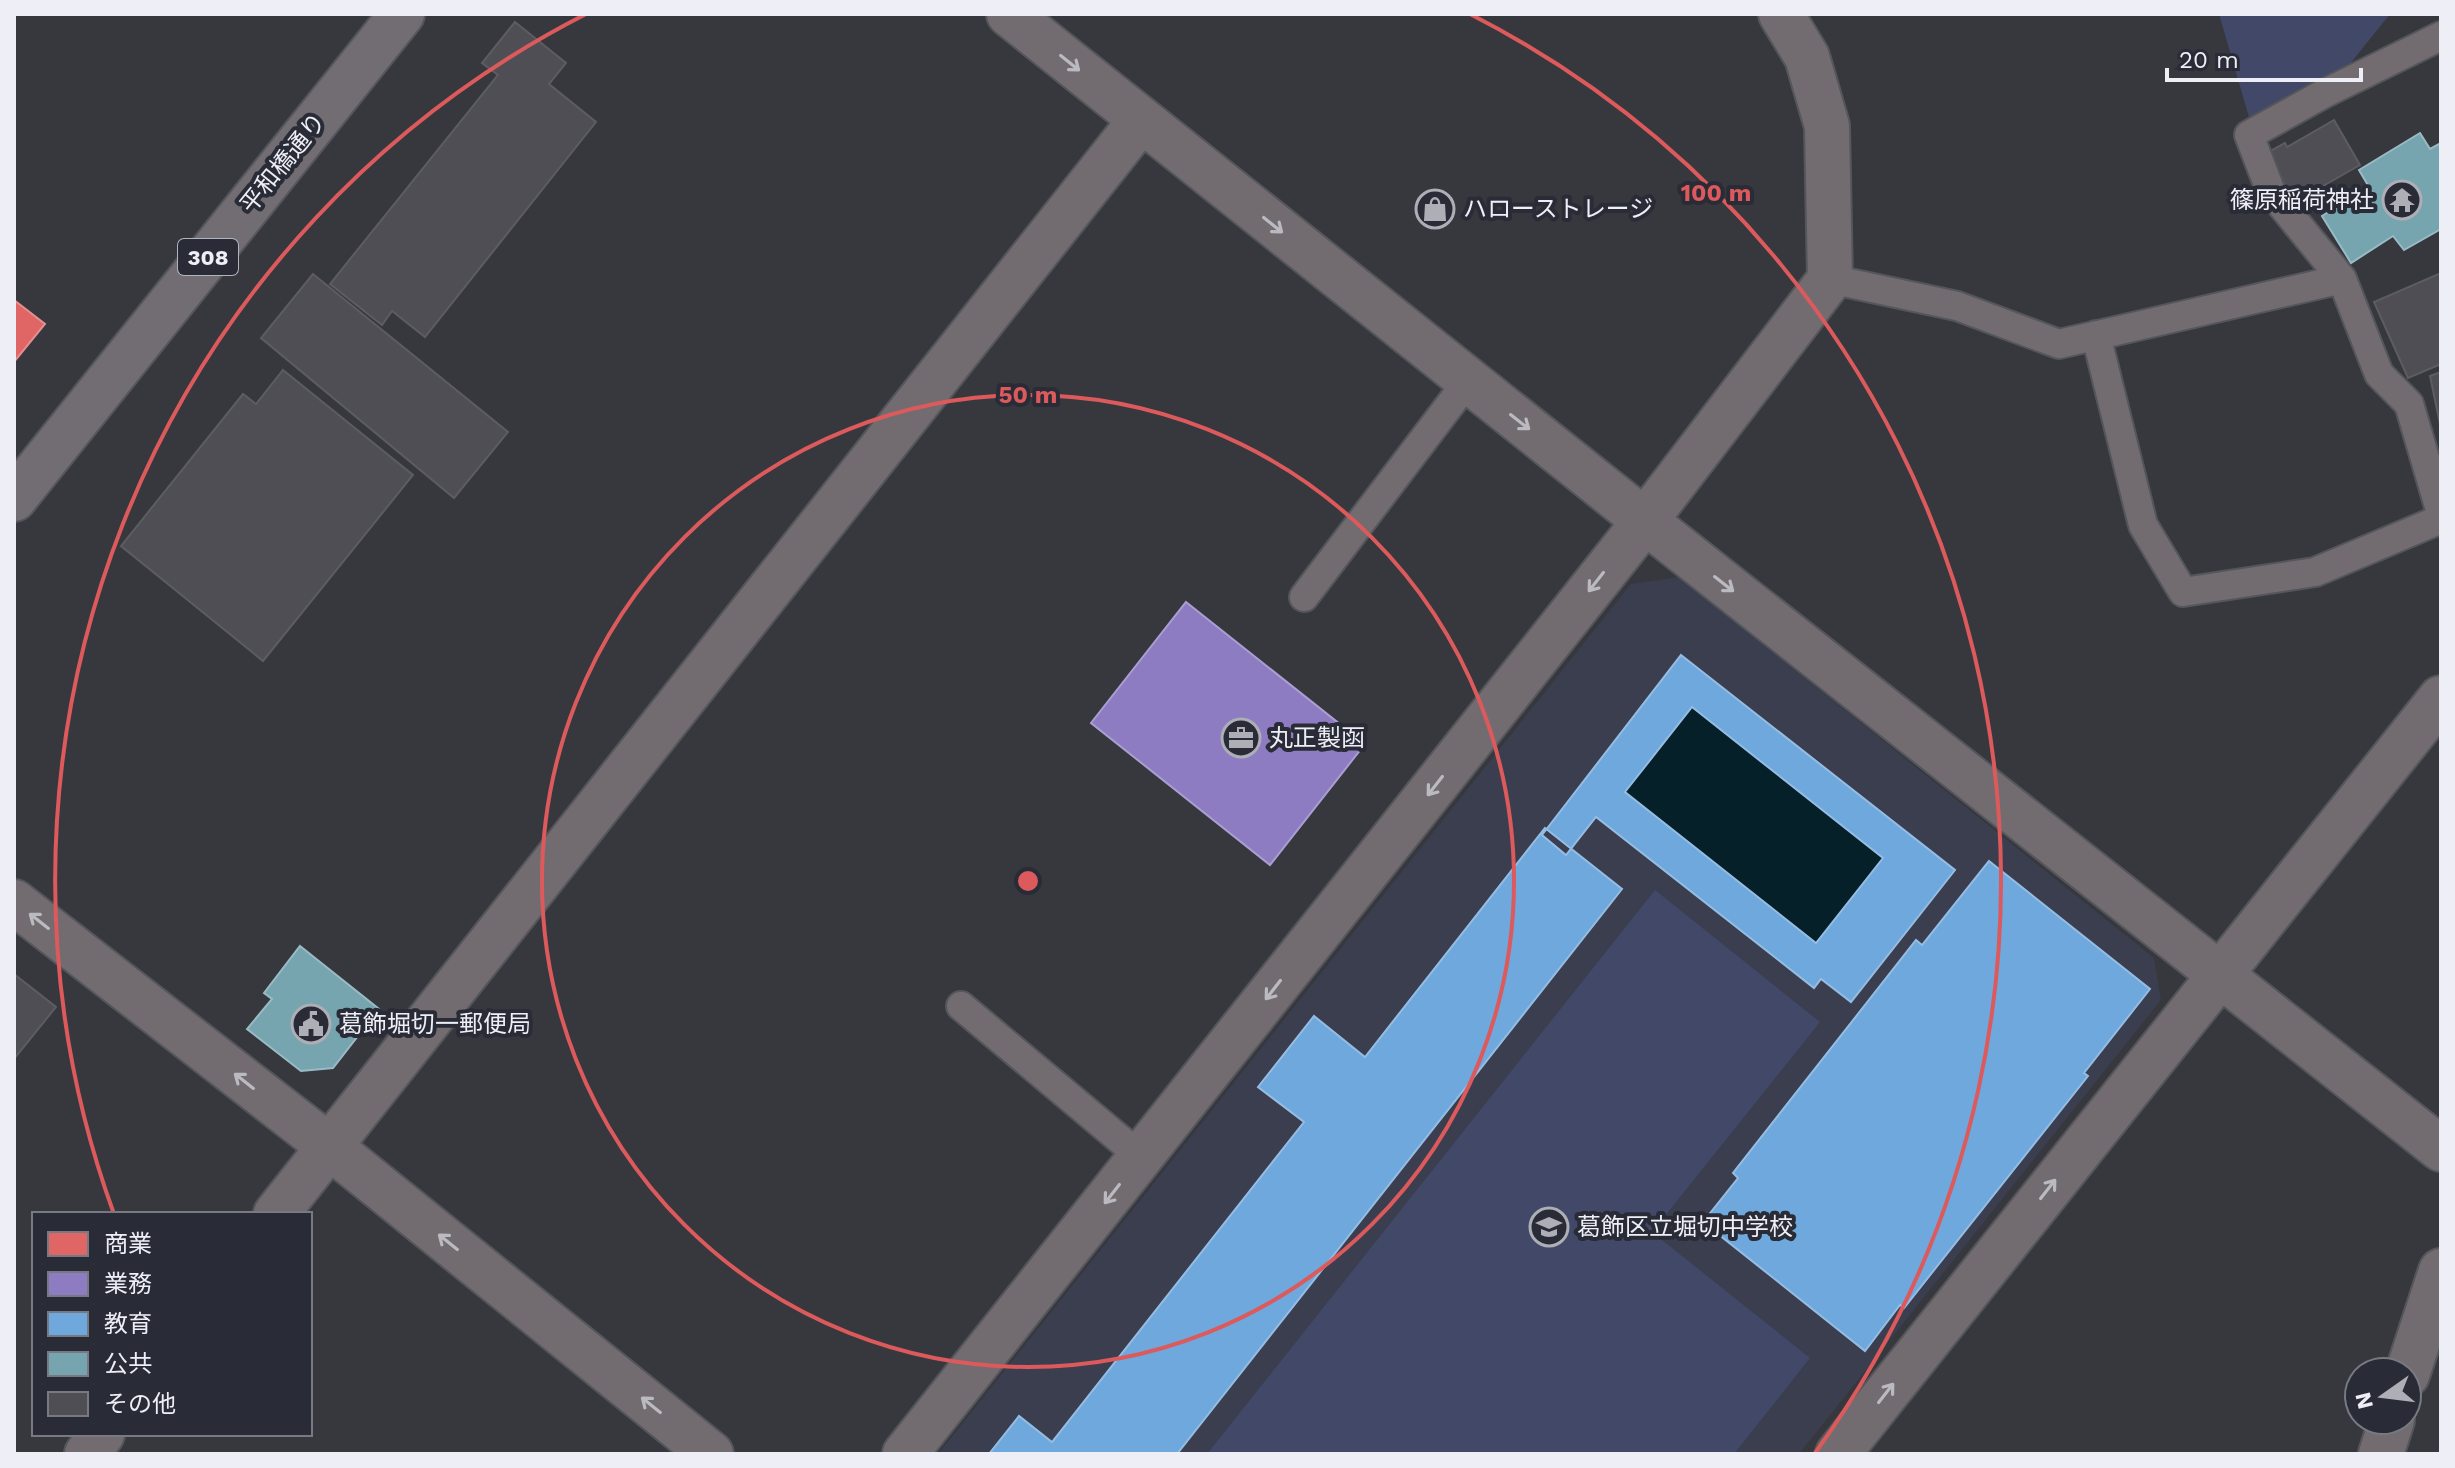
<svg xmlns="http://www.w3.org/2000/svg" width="2455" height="1468" font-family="'Work Sans','Noto Sans JP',sans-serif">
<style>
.built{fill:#3a3e4e}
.green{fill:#424868}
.water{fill:#052028}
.shops{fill:#e06666;stroke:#e48f91;stroke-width:2}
.offices{fill:#8e7cc3;stroke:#aa9ed2;stroke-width:2}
.schools{fill:#6fa8dc;stroke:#95bde4;stroke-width:2;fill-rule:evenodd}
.public{fill:#76a5af;stroke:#9abbc4;stroke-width:2}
.building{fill:#4f4e54;stroke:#5d5c61;stroke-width:2}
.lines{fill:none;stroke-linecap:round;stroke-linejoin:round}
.lane-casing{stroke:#54565b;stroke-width:32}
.street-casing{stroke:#54565b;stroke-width:48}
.primary-casing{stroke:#54565b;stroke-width:48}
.lane{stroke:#726c71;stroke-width:28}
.street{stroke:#726c71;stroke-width:44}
.primary{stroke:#726d73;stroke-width:44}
.oneway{stroke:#bcbac1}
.ring{fill:none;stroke:#dc5a5c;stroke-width:4}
.labels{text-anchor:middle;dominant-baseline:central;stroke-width:8;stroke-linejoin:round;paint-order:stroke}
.shield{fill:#292c37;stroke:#b2b4bd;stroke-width:2}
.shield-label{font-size:22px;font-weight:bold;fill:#edeef6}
.street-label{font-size:24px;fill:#edeef6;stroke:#292c37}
.poi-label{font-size:24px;fill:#edeef6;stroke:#292c37;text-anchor:start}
.centre{fill:#dc5a5c;stroke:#292c37;stroke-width:4}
.ring-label{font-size:24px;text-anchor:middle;font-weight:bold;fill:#dc5a5c;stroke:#292c37;stroke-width:8;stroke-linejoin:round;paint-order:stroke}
</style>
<rect width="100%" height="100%" fill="#36383e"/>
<path class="built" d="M1679 577 2154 958 2161 1000 1799 1454H938L1631 584Z"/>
<path class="green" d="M2219 14H2390L2337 80 2251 124Z
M1655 890 1820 1022 1652 1232 1810 1358 1734 1454H1207Z"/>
<path class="water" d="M1692 707 1883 858 1816 943 1625 792Z"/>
<path class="shops" d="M14 300 45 324 14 362Z"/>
<path class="offices" d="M1186 602 1365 744 1270 865 1091 723Z"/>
<path class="schools" d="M1681 655 1955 870 1851 1002 1821 979 1814 988 1596 817 1566 855 1542 835ZM1692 707 1883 858 1816 943 1625 792Z
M1545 828 1622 889 1177 1454H989L1019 1416 1052 1442 1304 1122 1258 1087 1314 1016 1365 1057Z
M1989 861 2150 989 2084 1073 2088 1076 1904 1308 1900 1305 1865 1351 1703 1222 1738 1178 1733 1173 1916 940 1922 945Z"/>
<path class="public" d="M2420 133 2430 149 2441 143V229L2404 250 2393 236 2351 263 2322 216 2369 187 2359 170Z
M300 946 379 1009 333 1068 301 1071 247 1029 272 999 264 993Z"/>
<path class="building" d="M515 22 566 63 549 84 596 122 425 337 392 311 382 325 330 284 498 75 482 63Z
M2334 120 2360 165 2295 202 2267 153 2285 143 2287 147Z
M2441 273V364L2408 378 2374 302Z
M313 274 508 432 454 498 261 338Z
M283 370 413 475 263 661 121 546 243 394 256 404Z
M2441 372V423L2440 424 2430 376Z
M14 974 56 1007 14 1059Z"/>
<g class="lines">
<g class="lane-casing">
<path id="lane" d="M1830 279 1957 306 2059 344 2342 279 2271 192 2249 135 2323 94 2441 36
M2342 279 2379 374 2409 404 2441 513
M2096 335 2143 525 2183 592 2315 572 2441 519
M1304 597 1468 381
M961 1006 1141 1157"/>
</g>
<g class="street-casing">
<path id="street" d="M1009 14 1645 521 2441 1149
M14 902 330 1147 711 1454
M276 1214 1141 120
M2407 1375 2441 1271
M87 1454 102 1434
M905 1454 1645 521 1830 279 1827 126 1807 57 1781 14
M1838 1454 2441 698
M2381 1454 2392 1420"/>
</g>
<g class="primary-casing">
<path id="primary" d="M14 499 402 14"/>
</g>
<use href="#lane" class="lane"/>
<use href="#street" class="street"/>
<use href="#primary" class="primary"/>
</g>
<defs><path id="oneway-shaft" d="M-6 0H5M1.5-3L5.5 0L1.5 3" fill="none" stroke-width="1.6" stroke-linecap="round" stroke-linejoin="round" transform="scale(2)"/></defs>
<g class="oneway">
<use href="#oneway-shaft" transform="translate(1070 63) rotate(39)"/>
<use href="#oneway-shaft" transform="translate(1273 225) rotate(39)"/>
<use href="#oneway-shaft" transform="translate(1520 422) rotate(38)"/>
<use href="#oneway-shaft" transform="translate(1596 582) rotate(128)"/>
<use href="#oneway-shaft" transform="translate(1724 584) rotate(38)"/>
<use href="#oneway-shaft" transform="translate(1435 786) rotate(128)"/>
<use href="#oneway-shaft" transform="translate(39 921) rotate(-142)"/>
<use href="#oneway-shaft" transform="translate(1273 990) rotate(128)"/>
<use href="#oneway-shaft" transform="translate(244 1081) rotate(-142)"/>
<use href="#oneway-shaft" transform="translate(2048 1189) rotate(-52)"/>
<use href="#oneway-shaft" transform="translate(1112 1194) rotate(128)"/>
<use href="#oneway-shaft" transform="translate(448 1242) rotate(-141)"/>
<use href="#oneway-shaft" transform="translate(1886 1393) rotate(-52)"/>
<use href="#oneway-shaft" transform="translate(651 1405) rotate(-141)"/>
</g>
<g class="ring">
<circle cx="1028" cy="881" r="486"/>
<path d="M114 1214A973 973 0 0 1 586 14M1470 14A973 973 0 0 1 1815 1453"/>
</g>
<defs>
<g id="temple-ring" transform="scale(2)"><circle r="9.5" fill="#292c37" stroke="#adaeb6" stroke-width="1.5"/><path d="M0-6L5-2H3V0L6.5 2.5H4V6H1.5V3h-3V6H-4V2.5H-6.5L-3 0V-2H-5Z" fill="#adaeb6"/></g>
<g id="shop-ring" transform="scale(2)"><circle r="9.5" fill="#292c37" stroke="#adaeb6" stroke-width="1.5"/><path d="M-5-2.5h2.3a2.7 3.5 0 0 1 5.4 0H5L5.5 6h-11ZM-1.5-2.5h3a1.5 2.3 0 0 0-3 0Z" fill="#adaeb6"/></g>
<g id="office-ring" transform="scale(2)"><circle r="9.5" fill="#292c37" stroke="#adaeb6" stroke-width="1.5"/><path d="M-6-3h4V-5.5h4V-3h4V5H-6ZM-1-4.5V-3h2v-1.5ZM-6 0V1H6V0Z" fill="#adaeb6"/></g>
<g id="civic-ring" transform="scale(2)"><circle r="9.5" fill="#292c37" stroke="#adaeb6" stroke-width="1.5"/><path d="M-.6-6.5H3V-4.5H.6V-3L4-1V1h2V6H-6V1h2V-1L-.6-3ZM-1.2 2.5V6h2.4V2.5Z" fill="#adaeb6"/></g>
<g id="school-ring" transform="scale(2)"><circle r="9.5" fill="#292c37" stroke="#adaeb6" stroke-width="1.5"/><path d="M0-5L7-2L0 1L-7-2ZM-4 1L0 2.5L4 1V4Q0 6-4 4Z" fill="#adaeb6"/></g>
</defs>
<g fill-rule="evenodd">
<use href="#temple-ring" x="2402" y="200"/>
<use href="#shop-ring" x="1435" y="209"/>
<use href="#office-ring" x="1241" y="738"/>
<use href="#civic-ring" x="311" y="1024"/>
<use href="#school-ring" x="1549" y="1227"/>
</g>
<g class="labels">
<rect class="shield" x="178" y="239" width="60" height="36" rx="6"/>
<g class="shield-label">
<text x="208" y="257">308</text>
</g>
<g class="street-label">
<text transform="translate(283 163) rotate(-51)">平和橋通り</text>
</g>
<g class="poi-label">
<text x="2374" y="200" text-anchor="end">篠原稲荷神社</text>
<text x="1463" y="209">ハローストレージ</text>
<text x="1269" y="738">丸正製函</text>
<text x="339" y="1024">葛飾堀切一郵便局</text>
<text x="1577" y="1227">葛飾区立堀切中学校</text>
</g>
</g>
<circle cx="1028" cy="881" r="12" class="centre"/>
<g class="ring-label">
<text x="1716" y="201">100 m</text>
<text x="1028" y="403">50 m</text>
</g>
<rect width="2455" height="1468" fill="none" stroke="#edeef6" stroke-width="32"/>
<rect x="32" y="1212" width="280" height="224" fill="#292c37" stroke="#777a83" stroke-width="2"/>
<rect x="48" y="1232" width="40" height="24" fill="#e06666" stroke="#777a83" stroke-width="2"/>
<text x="104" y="1252" font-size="24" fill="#edeef6">商業</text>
<rect x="48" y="1272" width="40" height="24" fill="#8e7cc3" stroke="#777a83" stroke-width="2"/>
<text x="104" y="1292" font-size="24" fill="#edeef6">業務</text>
<rect x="48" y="1312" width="40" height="24" fill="#6fa8dc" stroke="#777a83" stroke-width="2"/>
<text x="104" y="1332" font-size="24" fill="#edeef6">教育</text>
<rect x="48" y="1352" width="40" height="24" fill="#76a5af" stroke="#777a83" stroke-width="2"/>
<text x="104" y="1372" font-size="24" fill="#edeef6">公共</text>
<rect x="48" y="1392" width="40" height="24" fill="#4f4e54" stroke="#777a83" stroke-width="2"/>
<text x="104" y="1412" font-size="24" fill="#edeef6">その他</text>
<g transform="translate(2383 1396) rotate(256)"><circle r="38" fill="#292c37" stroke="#777a83" stroke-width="2"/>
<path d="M0-6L14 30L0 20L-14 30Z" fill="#adaeb6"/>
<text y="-12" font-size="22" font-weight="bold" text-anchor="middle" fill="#edeef6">N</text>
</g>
<path d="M2167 68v12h194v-12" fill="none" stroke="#edeef6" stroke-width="4"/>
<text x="2179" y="68" font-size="24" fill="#edeef6" stroke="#292c37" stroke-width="6" paint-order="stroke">20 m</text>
</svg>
